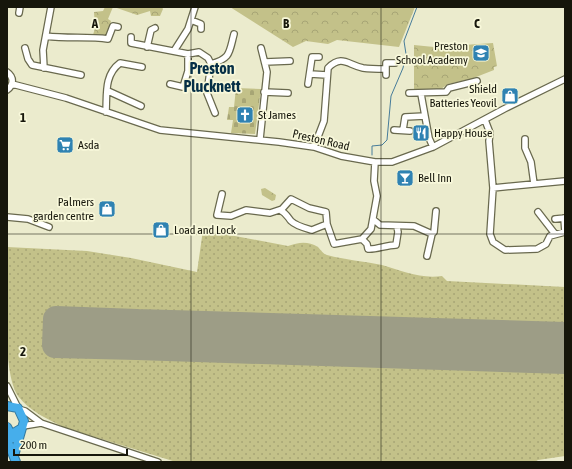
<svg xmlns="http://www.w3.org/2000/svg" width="572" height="469" font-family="'Asap Condensed',sans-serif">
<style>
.grass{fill:url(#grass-dots)}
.cemetery{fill:url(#cemetery-stones)}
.park{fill:url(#park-crowns)}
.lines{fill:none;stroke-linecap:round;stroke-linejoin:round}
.stream{stroke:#477c9a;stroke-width:1}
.runway{stroke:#9d9d86;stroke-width:26}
.minor-casing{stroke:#69694e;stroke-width:8}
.highway-casing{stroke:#35799d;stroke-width:10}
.minor{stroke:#fff;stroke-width:5.5}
.highway{stroke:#46aeeb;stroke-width:8}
.grid{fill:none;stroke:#16160b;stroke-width:1;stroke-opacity:0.55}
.labels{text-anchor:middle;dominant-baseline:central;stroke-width:3.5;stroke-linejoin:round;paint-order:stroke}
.poi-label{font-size:12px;fill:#16160b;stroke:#f8f8da;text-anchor:start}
.street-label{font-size:12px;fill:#16160b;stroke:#f8f8da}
.district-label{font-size:16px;font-weight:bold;fill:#062f46;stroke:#f8f8da}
.grid-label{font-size:13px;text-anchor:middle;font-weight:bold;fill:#16160b;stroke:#f8f8da;stroke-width:3.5;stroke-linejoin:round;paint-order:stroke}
</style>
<defs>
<pattern id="grass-dots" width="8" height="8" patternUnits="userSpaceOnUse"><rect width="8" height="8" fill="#c3c189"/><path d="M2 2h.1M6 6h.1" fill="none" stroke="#a7a575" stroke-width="1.8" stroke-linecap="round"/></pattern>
<pattern id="cemetery-stones" width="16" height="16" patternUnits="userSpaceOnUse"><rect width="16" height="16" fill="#c3c189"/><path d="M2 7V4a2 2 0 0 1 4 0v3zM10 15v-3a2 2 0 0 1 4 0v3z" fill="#a7a575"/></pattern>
<pattern id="park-crowns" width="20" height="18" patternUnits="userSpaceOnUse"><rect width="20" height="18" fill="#c3c189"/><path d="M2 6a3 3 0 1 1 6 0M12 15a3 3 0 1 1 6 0" fill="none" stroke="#a7a575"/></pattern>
</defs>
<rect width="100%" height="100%" fill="#ebebcd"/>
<path class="grass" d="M203 230 288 246C299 242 308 241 318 247 321 250 323 254 327 255 345 260 364 261 382 265 403 271 420 279 442 276L447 281 565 287V456L538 460 535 462H176L66 428C49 420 29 411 18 396 1 371 7 280 7 247L87 251 131 258 197 272Z"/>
<path class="cemetery" d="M236 88 261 89 255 134 231 133 233 120H227L229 107H234Z"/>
<path class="park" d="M105 7H113L108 19 111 21 108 33 104 36 93 35 95 28 94 12 103 11Z
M114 7H162L163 9 160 16H151L150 11 137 15Z
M230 7H415L399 47 337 40 328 44 306 41 293 47Z
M493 43 497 66 494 67V70L471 79 448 84 441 89 414 91V45L434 47Z
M265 188 276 195 275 200 272 201 262 195 261 189Z"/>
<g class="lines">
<path class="stream" d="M372 155V146L382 145 387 140 391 96 403 68 406 54 404 41 417 7"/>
<path class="runway" d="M56 319 137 322V347L55 345Z
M565 335 137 322V347L565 361"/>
<g class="minor-casing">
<path id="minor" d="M19 13 20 7
M191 20 201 24V29
M46 36C67 39 88 36 108 39L113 26 118 27
M131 37V43L188 54 199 52 208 58 211 64C231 58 229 53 234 34
M147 47 151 30 155 28
M25 48 28 59 32 65 81 75
M174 51 188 29 195 7
M265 62 290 61
M211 64 207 93 215 113
M44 68 43 50 51 7
M7 72C14 77 14 85 7 90
M310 74 327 75
M386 75V63H395
M12 84 66 98 160 130 279 142 314 147 341 156 375 162H392L433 147 504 109 565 79
M170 84 183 87 188 71V54
M308 84 312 57H319
M108 91 141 106
M264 92 288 93
M409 93 446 92 449 88 477 81
M421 94 429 138 433 147
M106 112C107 94 104 75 120 63L142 67
M485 120 490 133 489 141 493 188 490 234 493 242 505 250 537 249 546 244 550 236 565 232 564 218
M394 130 410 131
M403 130 405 117 425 116
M260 139 267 72 261 48
M525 139V148L531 162 534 184
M314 147 324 121 328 68C342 54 348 65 363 68 370 69 379 69 386 69
M493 188 565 181
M222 194 217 215 231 216 246 210 270 213 282 209 291 199 309 208 326 212 327 224 334 244 362 239 371 229 377 196 374 181 375 162
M280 210C286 213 287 216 291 221 296 226 305 228 312 230L327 224
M538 212 555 234
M7 217 28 219 49 227
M555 219 565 218
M374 220 380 225 414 226 432 234 434 232 436 211
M362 239 367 244 368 249C375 250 387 245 396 245L398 232 397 227
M427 256 432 234
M7 386 18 408
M18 409 25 411 41 423 158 462
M23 426 41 423"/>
</g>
<g class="highway-casing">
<path id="highway" d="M7 406 18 408 24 421 22 428 12 434H7
M7 427 13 438
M7 440 16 462
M14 456 22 428"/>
</g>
<use href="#minor" class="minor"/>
<use href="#highway" class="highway"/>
</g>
<path class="grid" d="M191 7V462M381 7V462M7 234H565"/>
<defs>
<g id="school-square" transform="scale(0.9)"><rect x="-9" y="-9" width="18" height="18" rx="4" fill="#2f82b2" stroke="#f8f8da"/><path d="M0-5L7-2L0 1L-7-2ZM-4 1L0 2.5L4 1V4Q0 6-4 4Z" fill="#fff"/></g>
<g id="shop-square" transform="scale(0.9)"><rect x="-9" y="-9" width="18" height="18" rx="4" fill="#2f82b2" stroke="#f8f8da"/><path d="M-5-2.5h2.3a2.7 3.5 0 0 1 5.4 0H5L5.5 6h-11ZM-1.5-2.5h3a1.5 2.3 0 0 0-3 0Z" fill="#fff"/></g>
<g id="church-square" transform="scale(0.9)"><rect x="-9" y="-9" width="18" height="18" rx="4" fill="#2f82b2" stroke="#f8f8da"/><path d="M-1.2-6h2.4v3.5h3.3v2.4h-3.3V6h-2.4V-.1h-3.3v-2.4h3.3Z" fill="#fff"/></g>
<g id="restaurant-square" transform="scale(0.9)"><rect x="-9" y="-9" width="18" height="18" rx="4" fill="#2f82b2" stroke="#f8f8da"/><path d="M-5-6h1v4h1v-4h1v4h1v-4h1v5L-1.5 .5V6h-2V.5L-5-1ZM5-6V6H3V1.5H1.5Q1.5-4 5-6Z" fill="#fff"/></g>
<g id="supermarket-square" transform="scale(0.9)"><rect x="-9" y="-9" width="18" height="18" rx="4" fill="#2f82b2" stroke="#f8f8da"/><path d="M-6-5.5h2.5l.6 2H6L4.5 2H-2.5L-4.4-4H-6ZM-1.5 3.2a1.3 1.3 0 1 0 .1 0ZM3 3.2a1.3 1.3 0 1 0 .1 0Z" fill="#fff"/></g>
<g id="bar-square" transform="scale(0.9)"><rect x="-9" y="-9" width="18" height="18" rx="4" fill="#2f82b2" stroke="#f8f8da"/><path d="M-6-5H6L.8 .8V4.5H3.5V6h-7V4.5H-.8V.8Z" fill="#fff"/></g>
</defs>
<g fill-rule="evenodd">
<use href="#school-square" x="481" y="53"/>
<use href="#shop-square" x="510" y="96"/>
<use href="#church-square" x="245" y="115"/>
<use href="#restaurant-square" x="421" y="133"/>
<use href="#supermarket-square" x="65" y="145"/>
<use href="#bar-square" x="405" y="178"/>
<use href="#shop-square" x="107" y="209"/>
<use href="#shop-square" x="161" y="230"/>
</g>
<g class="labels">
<g class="poi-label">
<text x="468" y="46" text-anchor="end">Preston<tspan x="468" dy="14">School Academy</tspan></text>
<text x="497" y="89" text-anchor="end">Shield<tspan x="497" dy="14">Batteries Yeovil</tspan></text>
<text x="258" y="115">St James</text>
<text x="434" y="133">Happy House</text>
<text x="78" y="145">Asda</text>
<text x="418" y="178">Bell Inn</text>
<text x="94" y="202" text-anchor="end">Palmers<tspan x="94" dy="14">garden centre</tspan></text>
<text x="174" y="230">Load and Lock</text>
</g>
<g class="street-label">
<text transform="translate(321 140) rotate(13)">Preston Road</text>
</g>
<g class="district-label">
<text x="212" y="68">Preston<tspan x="212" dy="18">Plucknett</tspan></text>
</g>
</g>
<g class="grid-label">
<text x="95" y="28">A</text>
<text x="286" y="28">B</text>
<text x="477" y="28">C</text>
<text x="23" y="122">1</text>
<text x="23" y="356">2</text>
</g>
<rect width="572" height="469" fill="none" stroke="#16160b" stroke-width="16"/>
<path d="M14 449v6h113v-6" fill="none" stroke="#16160b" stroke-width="2"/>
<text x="20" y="449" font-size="12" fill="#16160b" stroke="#f8f8da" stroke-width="3" paint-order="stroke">200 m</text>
</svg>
